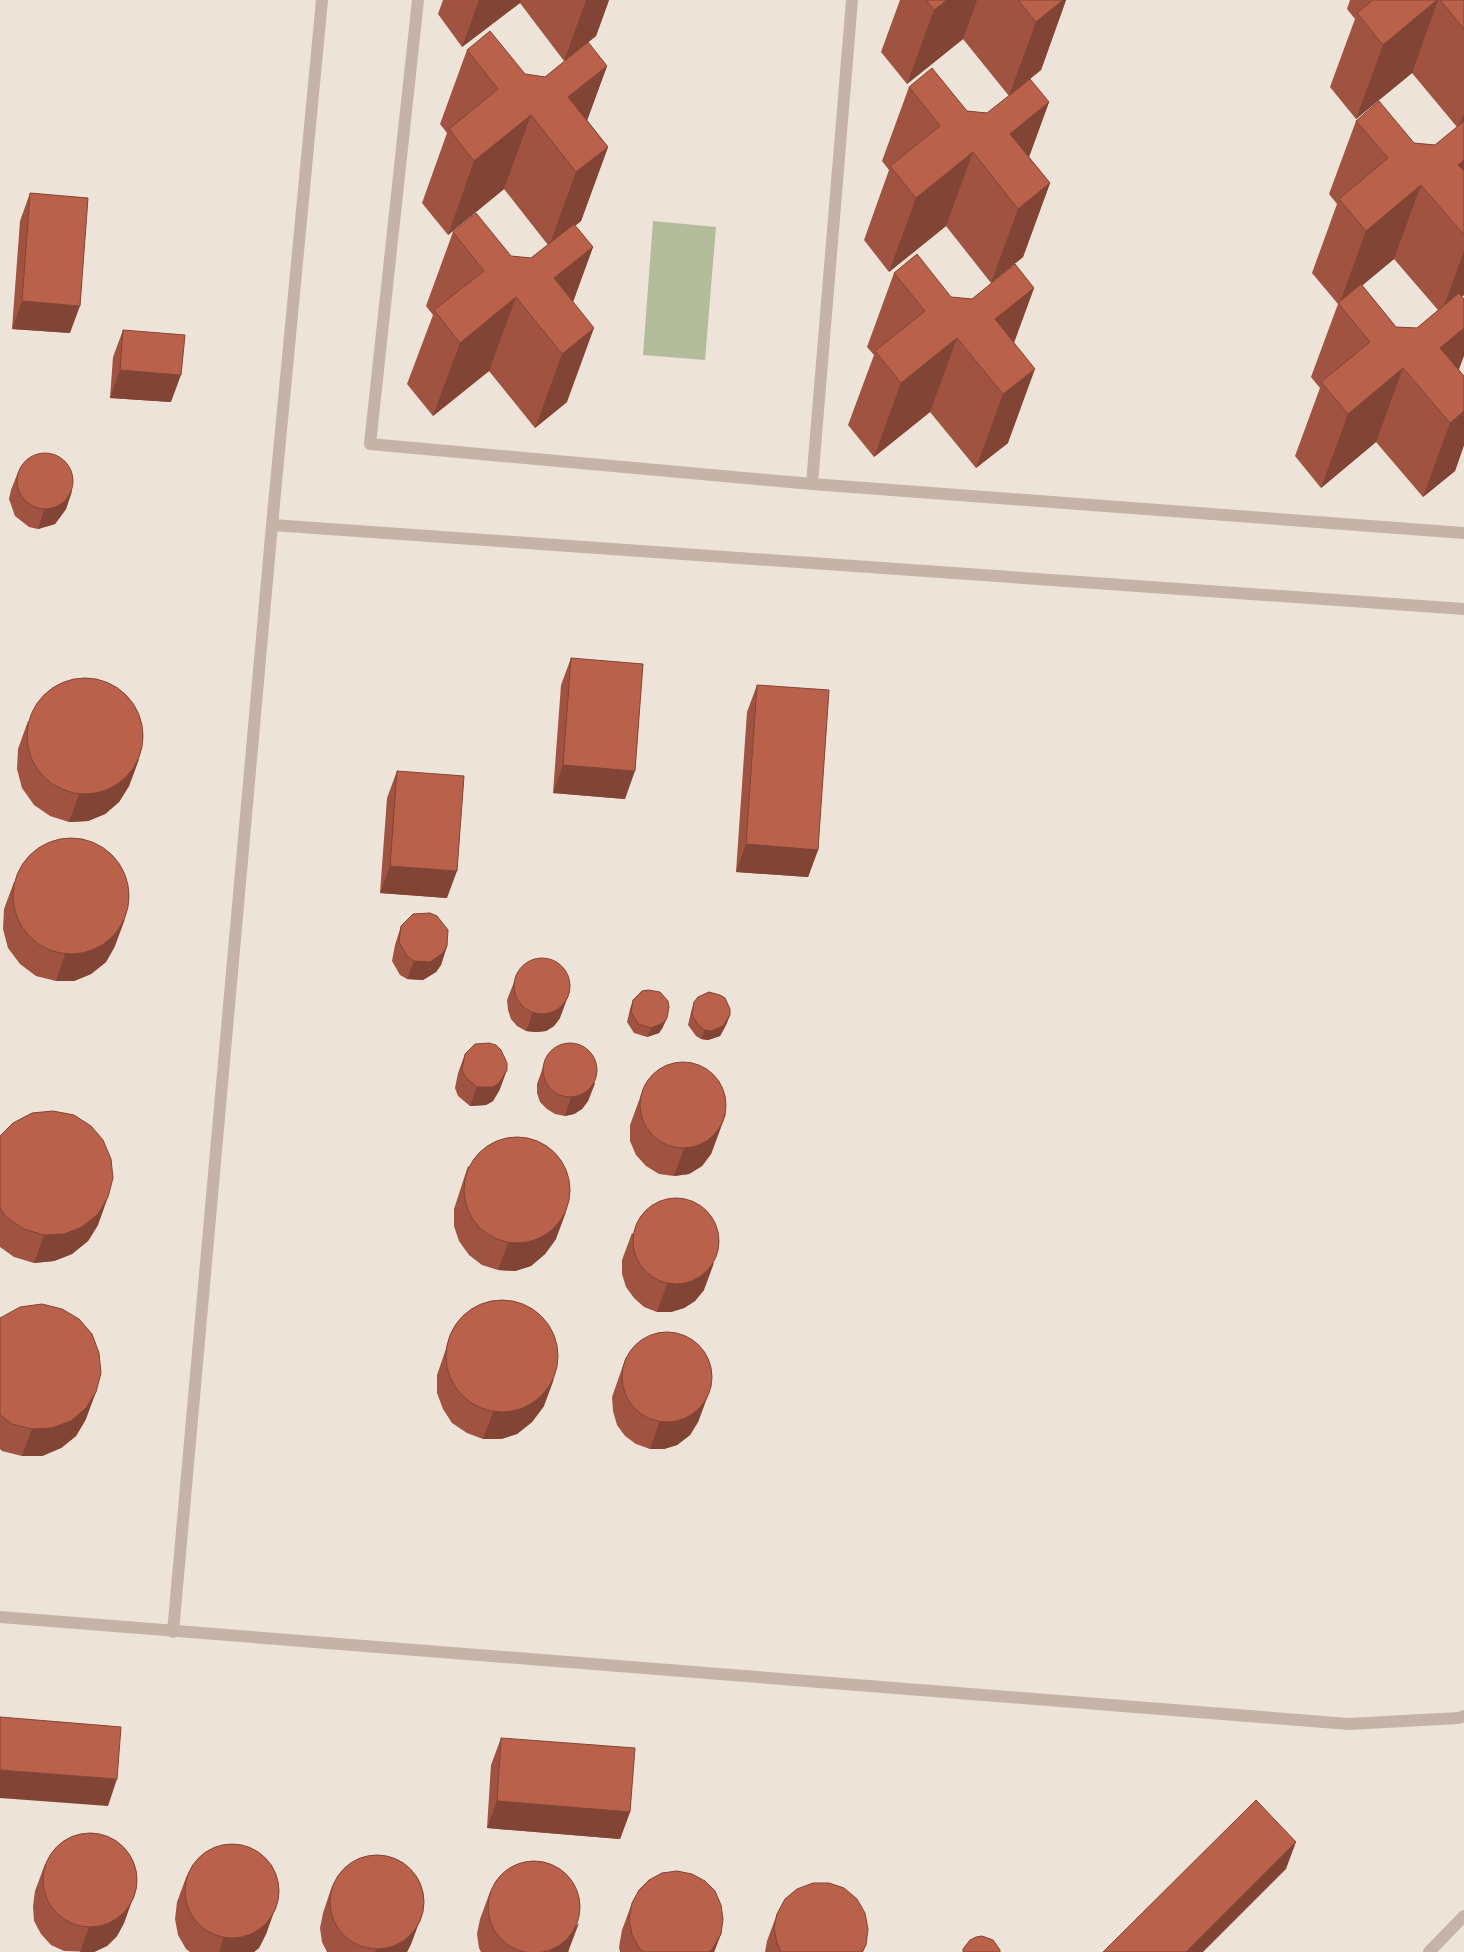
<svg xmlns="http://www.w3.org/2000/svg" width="1464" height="1952" font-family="Montserrat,sans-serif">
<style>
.green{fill:#b2bc9b}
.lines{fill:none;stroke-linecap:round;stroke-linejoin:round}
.minor{stroke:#c5b3a7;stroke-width:12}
.wall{fill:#a05340;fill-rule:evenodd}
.shaded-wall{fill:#824434}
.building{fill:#ba614b;stroke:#824434}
</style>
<rect width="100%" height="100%" fill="#eee3d9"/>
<path class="green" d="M653 221 716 227 705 360 643 355Z"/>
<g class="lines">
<path class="minor" d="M418 0 370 444 812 484 1464 533
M812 484 852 0
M272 525 1464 609
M0 1617 1349 1724 1459 1718 1464 1716
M173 1632 272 525 322 0
M1429 1952 1464 1916"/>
</g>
<path class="wall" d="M443 0H609L596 36 564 61 520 3 462 47 438 14Z
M900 0H1066L1041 70 1013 92 1049 102 1029 157 1050 183 1023 257 991 283 946 226 889 272 864 240 889 170 882 161 909 87 967 111 987 113 1009 96 963 39 907 84 881 52Z
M1350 0H1464V295L1462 296 1459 370 1464 376V445L1455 471 1423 497 1376 442 1321 488 1295 456 1320 388 1311 377 1338 304 1312 273 1337 204 1329 194 1356 121 1414 143 1435 145 1457 127 1412 73 1356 119 1330 87 1355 19 1347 9ZM1394 259 1438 310 1417 328 1396 327 1362 285Z
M467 50 525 74 545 77 607 66 587 120 608 147 581 221 575 226 593 247 573 302 567 402 535 428 489 371 433 416 407 384 433 315 426 306 453 232 511 256 531 258 548 245 504 189 448 235 422 203 447 133 440 124Z
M30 193 70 333 12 329 20 221Z
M894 273 951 297 972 299 1034 288 1014 342 1008 443 976 468 930 412 874 457 848 425 874 355 867 347Z
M123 330 171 402 110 398 113 357Z
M18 472 72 491 66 509 55 524 38 529 29 527 15 516 9 499 11 490Z
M571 658 625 799 553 793 561 685Z
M757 685 818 850 808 877 736 872 747 712Z
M28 721 139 759 129 786 119 802 105 814 88 821 69 822 50 816 34 805 22 788 17 769 18 749Z
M397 771 447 898 380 893 387 798Z
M14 882 115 946 106 962 91 974 74 981H56L36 976 20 964 8 948 3 929 4 909Z
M401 926 447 946 441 965 436 972 423 980 407 979 400 975 392 961 395 945Z
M518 972 560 1018 554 1026 546 1031 536 1032 526 1031 517 1026 511 1019 508 1010 507 1000Z
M633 1000 663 1027 659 1033 647 1037 634 1033 627 1022 630 1009Z
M694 1002 730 1015 726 1025 720 1036 708 1040 701 1039 696 1036 688 1025 691 1012Z
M465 1054 500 1089 493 1101 486 1105 470 1106 458 1096 455 1088 458 1073Z
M547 1056 595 1083 588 1101 582 1109 574 1114 565 1116 555 1114 547 1109 540 1102 537 1093V1084Z
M645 1084 726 1114 711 1154 702 1166 689 1174 674 1176 659 1174 646 1166 636 1155 630 1141V1125Z
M0 1136 98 1225 88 1241 72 1254 54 1261 34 1263 14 1257 0 1247Z
M468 1166 556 1239 545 1254 531 1266 515 1271 498 1270 482 1265 469 1255 459 1241 454 1226V1209Z
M632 1233 704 1290 695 1301 684 1308 671 1312H657L644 1307 634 1298 626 1287 622 1274V1260Z
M0 1318 86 1419 76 1436 61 1448 42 1456H22L2 1451 0 1449Z
M452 1331 544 1406 532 1422 517 1434 501 1439H483L467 1433 452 1423 443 1409 437 1393V1375Z
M626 1357 708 1395 698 1422 690 1435 677 1445 664 1449H650L636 1444 625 1436 617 1425 613 1411 612 1397Z
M501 1738 630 1812 620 1839 487 1828 491 1765Z
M45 1864 134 1895 124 1923 117 1936 107 1946 94 1952 64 1951 51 1945 41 1934 34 1921 33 1906 35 1891Z
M187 1875 276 1906 266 1934 259 1948 254 1952H190L186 1949 178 1935 175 1919 177 1902Z
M332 1886 421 1917 411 1944 407 1952H327L322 1942 320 1928 323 1913Z
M490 1892 569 1950 568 1952H481L479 1948 477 1934 480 1919Z
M632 1903 721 1934 714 1952H620L619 1947 622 1930Z
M777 1914 866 1945 863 1952H765L767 1941Z"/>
<path class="shaded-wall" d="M479 0H521L520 3 462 47Z
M586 0H609L596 36 564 61Z
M947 0H977L963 39 907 84 934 10Z
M1063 0H1066L1041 70 1009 96 1036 22Z
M1437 0H1438L1412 73 1356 119 1383 45Z
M607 66 580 140 568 97Z
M1049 102 1022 176 1010 134Z
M1464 113V124L1458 128Z
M531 115 504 189 448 235 474 161Z
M608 147 581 221 549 246 576 172Z
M973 152 946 226 889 272 916 198Z
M1464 160V212L1458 165Z
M1050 183 1023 257 991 283 1018 209Z
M1421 185 1394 259 1339 305 1366 231Z
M593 247 566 321 554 278Z
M1464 251V295L1441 314Z
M1034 288 1007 362 995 319Z
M516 297 489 371 433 416 460 343Z
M22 301 80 306 70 333 12 329Z
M594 328 567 402 535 428 562 354Z
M1464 328V356L1451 390 1440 348Z
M957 338 930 412 874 457 901 383Z
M1403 368 1376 442 1321 488 1348 414Z
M1035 369 1008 443 976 468 1003 394Z
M120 370 181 375 171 402 110 398Z
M1464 411V445L1455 471 1423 497 1450 423Z
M72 491 66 509 55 524 38 529 44 510Z
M139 759 129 786 119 802 105 814 88 821 69 822 79 794Z
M563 765 635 771 625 799 553 793Z
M746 844 818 850 808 877 736 872Z
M390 866 457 871 447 898 380 893Z
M125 919 115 946 106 962 91 974 74 981H56L65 954Z
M447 946 441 965 436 972 423 980 407 979 414 961Z
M570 991 560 1018 554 1026 546 1031 536 1032 526 1031 533 1012Z
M730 1015 726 1025 720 1036 708 1040 701 1039 705 1030Z
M667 1018 663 1027 659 1033 647 1037 651 1028Z
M507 1070 500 1089 493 1101 486 1105 470 1106 477 1087Z
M595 1083 588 1101 582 1109 574 1114 565 1116 571 1097Z
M721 1127 711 1154 702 1166 689 1174 674 1176 684 1149Z
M108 1197 98 1225 88 1241 72 1254 54 1261 34 1263 44 1235Z
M566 1212 556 1239 545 1254 531 1266 515 1271 498 1270 508 1243Z
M714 1263 704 1290 695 1301 684 1308 671 1312H657L667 1284Z
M554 1379 544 1406 532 1422 517 1434 501 1439H483L493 1412Z
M96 1392 86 1419 76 1436 61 1448 42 1456H22L32 1429Z
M708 1395 698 1422 690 1435 677 1445 664 1449H650L660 1421Z
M0 1770 117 1779 108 1806 0 1798Z
M497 1801 630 1812 620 1839 487 1828Z
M1296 1842 1286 1869 1203 1952H1186Z
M134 1895 124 1923 117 1936 107 1946 94 1952H80L89 1927Z
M276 1906 266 1934 259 1948 254 1952H219L224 1937Z
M421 1917 411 1944 407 1952H375L376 1949Z
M579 1923 568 1952H549Z
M721 1934 714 1952H709Z"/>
<path class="building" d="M926 0H947L934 10Z
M1018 0H1063L1036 22Z
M1373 0H1437L1383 45 1357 13Z
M1440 0H1464V29Z
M490 31 525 74 545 77 588 42 607 66 568 97 608 147 576 172 531 115 474 161 449 129 498 89 467 50Z
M932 68 967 111 987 113 1030 79 1049 102 1010 134 1050 183 1018 209 973 152 916 198 890 166 940 126 909 87Z
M1379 101 1414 143 1435 145 1464 121V160L1458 165 1464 171V235L1421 185 1366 231 1339 199 1388 158 1356 121Z
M30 193 88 198 80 306 22 301Z
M476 213 511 256 531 258 574 224 593 247 554 278 594 328 562 354 516 297 460 343 434 310 484 271 453 232Z
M917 254 951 297 972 299 1015 264 1034 288 995 319 1035 369 1003 394 957 338 901 383 875 351 925 311 894 273Z
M1361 284 1396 327 1417 328 1459 293 1464 299V328L1440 348 1464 376V411L1450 423 1403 368 1348 414 1321 382 1370 342 1338 303Z
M123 330 185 335 181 375 120 370Z
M17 481a28 28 0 1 1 56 0a28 28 0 1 1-56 0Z
M571 658 643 664 635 771 563 765Z
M27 736a58 58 0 1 1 116 0a58 58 0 1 1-116 0Z
M757 685 829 690 818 850 746 844Z
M397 771 464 776 457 871 390 866Z
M13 896a58 58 0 1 1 116 0a58 58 0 1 1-116 0Z
M430 913 437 916 448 930 447 946 443 953 430 962 414 961 407 956 399 942 401 926 413 914Z
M514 986a28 28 0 1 1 56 0a28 28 0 1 1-56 0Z
M648 990 660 992 668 1001 669 1007 667 1018 663 1023 651 1028 638 1024 631 1012 633 1000 642 991Z
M709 992 720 995 725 998 730 1009V1015L723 1026 711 1031 705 1030 699 1026 692 1015 694 1002 698 997Z
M543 1070a27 27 0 1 1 54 0a27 27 0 1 1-54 0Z
M489 1043 496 1045 501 1050 507 1063V1070L499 1083 493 1087H477L465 1077 462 1070 465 1054 475 1044Z
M640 1105a43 43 0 1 1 86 0a43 43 0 1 1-86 0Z
M53 1111 74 1115 91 1126 103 1140 111 1159 113 1178 108 1197 98 1214 82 1227 64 1234 44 1235 24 1229 6 1217 0 1208V1136L13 1123 32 1113Z
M464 1190a53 53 0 1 1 106 0a53 53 0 1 1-106 0Z
M633 1241a43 43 0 1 1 86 0a43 43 0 1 1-86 0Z
M446 1356a56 56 0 1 1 112 0a56 56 0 1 1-112 0Z
M42 1304 62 1309 79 1319 92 1334 99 1353 101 1373 96 1392 86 1408 71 1421 52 1428 32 1429 12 1424 0 1415V1318L2 1317 20 1307Z
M622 1377a45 45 0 1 1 90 0a45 45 0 1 1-90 0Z
M0 1717 121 1727 117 1779 0 1770Z
M501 1738 635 1748 630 1812 497 1801Z
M1256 1800 1296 1842 1186 1952H1103Z
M43 1880a47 47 0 1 1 94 0a47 47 0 1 1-94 0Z
M185 1891a47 47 0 1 1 94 0a47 47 0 1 1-94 0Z
M330 1902a47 47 0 1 1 94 0a47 47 0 1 1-94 0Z
M488 1907a46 46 0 1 1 92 0a46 46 0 1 1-92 0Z
M677 1871 692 1874 705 1881 715 1891 721 1905 723 1919 721 1934 713 1948 709 1952H644L640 1949 632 1935 629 1919 632 1903 639 1890 649 1880 662 1873Z
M813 1883H829L844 1888 857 1899 865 1913 868 1929 866 1945 862 1952H781L777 1943 774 1928 777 1914 785 1899 797 1889Z
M982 1936 993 1940 1000 1950V1952H963V1949L970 1940 976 1937Z"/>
</svg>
